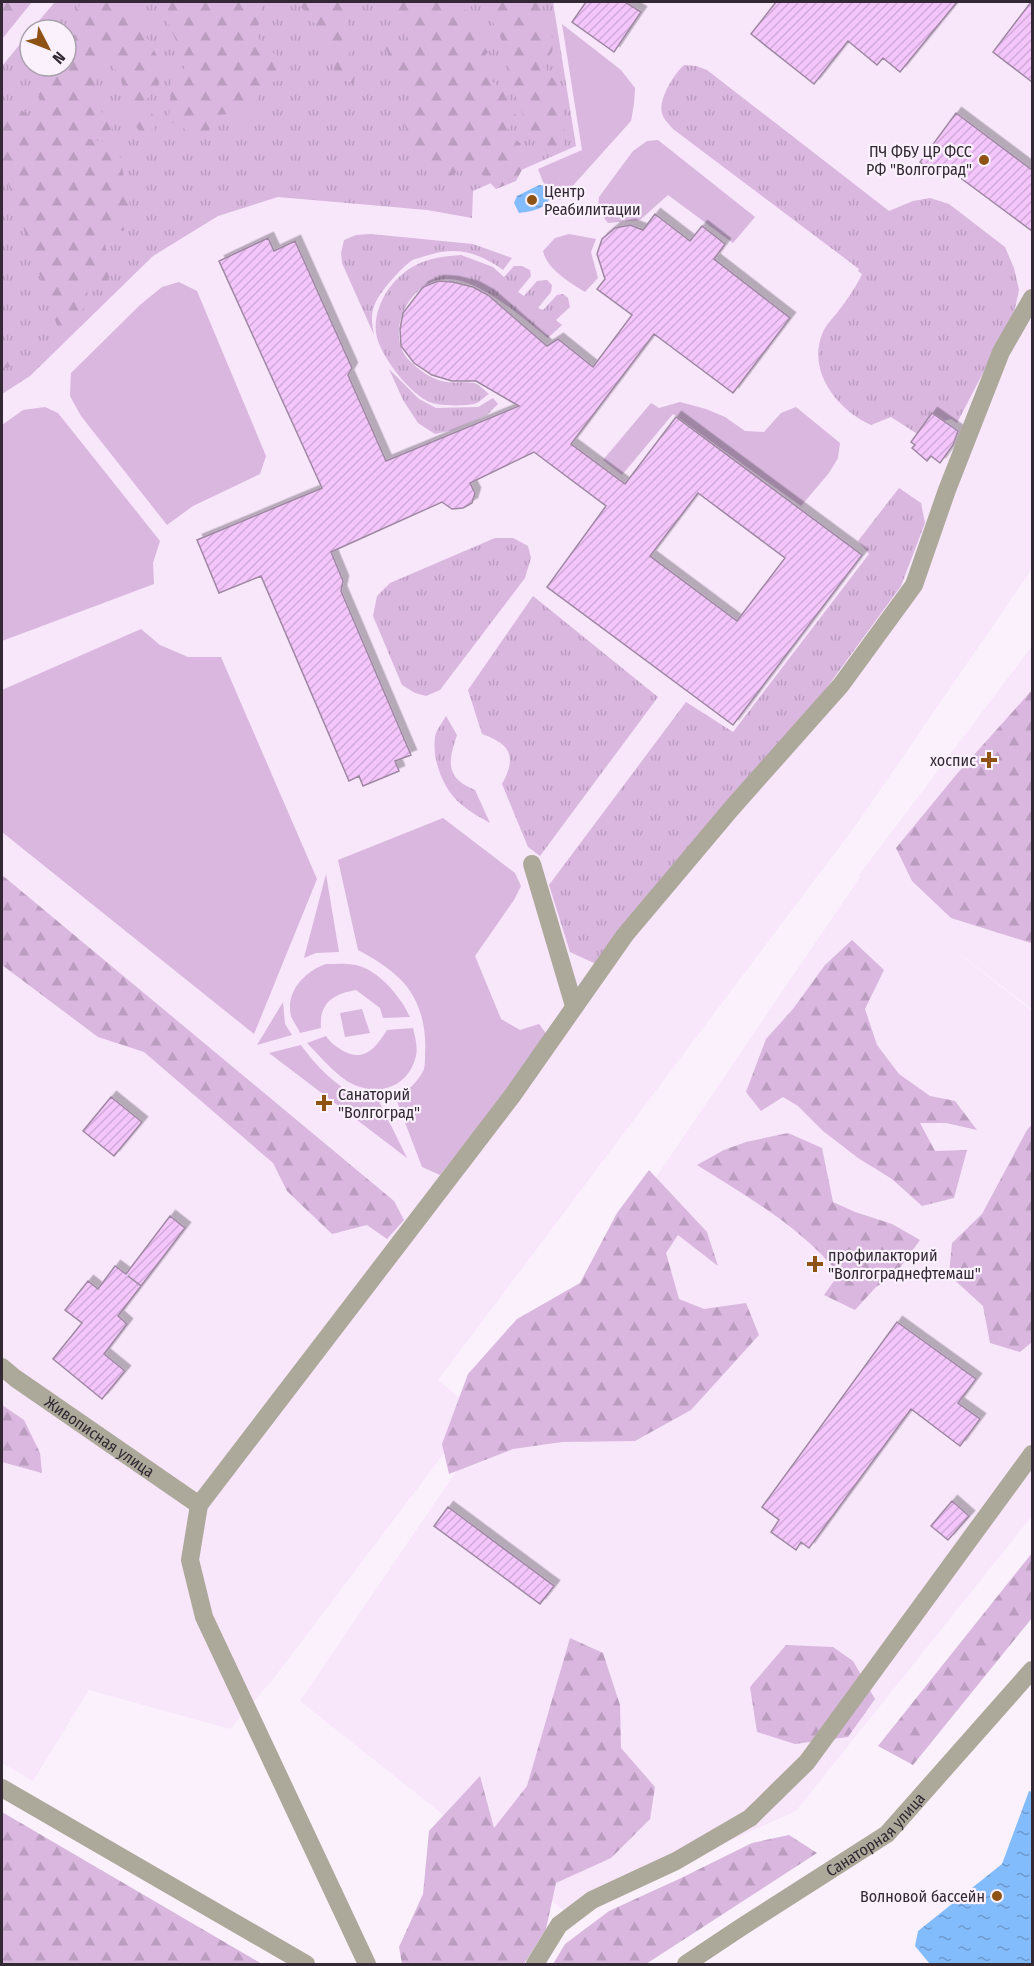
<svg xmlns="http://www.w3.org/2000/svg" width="1034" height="1966" font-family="'Fira Sans Condensed',sans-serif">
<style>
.built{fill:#f8e6fb;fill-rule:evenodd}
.grass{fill:url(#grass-tufts)}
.forest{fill:url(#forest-firs)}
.park{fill:#d9b7df}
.water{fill:url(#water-ripples)}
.building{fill:url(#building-hatch);stroke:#9e88a2;stroke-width:1.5;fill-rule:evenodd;filter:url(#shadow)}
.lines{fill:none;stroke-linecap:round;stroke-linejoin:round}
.street{stroke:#ada99a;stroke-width:18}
.poi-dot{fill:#8f5215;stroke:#fbf1fd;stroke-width:2}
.labels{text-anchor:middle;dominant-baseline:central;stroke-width:4.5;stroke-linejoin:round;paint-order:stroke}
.poi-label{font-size:16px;fill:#322934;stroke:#fbf1fd;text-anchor:end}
.street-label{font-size:16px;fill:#322934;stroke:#fbf1fd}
</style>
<defs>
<pattern id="grass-tufts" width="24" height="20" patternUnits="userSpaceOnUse" patternTransform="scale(1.5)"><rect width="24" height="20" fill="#d9b7df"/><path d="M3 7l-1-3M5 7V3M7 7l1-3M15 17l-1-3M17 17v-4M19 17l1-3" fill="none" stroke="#bb9dc0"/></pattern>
<pattern id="forest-firs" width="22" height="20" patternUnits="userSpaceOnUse" patternTransform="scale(1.5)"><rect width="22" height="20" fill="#d9b7df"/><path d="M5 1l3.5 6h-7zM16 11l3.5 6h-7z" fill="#bb9dc0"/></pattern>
<pattern id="water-ripples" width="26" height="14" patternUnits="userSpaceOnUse" patternTransform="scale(1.5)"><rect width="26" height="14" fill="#83bcfd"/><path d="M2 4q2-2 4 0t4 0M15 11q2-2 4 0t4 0" fill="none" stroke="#6c99ce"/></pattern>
<pattern id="building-hatch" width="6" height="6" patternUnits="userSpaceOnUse" patternTransform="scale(1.5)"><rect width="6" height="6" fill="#f3c5fb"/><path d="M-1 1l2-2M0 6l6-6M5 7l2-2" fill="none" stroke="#d1a9d8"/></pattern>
<filter id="shadow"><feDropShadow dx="5.5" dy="-5.5" stdDeviation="0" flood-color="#0004"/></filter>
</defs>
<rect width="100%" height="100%" fill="#fbf1fd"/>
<path class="built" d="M2 2H1032V569L856 825 438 1380 476 1411 274 1678 230 1729 89 1690 33 1781 2 1763ZM30 30H66V66H30Z
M1032 646V1009L935 935 1032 1011V1516L796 1811 568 1914 300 1701 860 877 859 875Z"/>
<path class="grass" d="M55 2H553L576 146 473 191 472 218 427 210 278 197 218 216 153 256 30 376 2 394V66L30 32V66H66V30H31Z
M684 65 696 66 707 70 889 211 913 201 930 198 949 204 1005 247 1014 268 1019 290 1014 313 957 423 951 419 929 425 919 435 891 417 871 425C837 410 806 370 823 332 826 325 832 319 837 313 846 301 855 289 862 274L858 271 859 269 673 129C669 124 663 119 662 113 658 100 674 74 684 65Z
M371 234 473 244 512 258 503 270C480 253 457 246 429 255 423 257 416 258 411 261 403 267 395 276 388 284 373 303 369 311 374 335L342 263 341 253 344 240 356 235Z
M461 255 493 267 504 277 514 266H522L530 270 531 276 518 292 524 296 537 281 547 280 552 285 551 292 538 308 543 310 557 295 563 294 568 298 570 307 556 320 562 325 548 338C523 318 479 278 446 279 409 280 382 336 411 362 419 370 430 378 442 381 452 384 464 381 474 383 479 384 484 390 489 394 484 397 479 403 474 404 465 406 441 406 432 403 411 396 379 355 376 333 373 306 392 277 416 265 429 258 446 256 461 255Z
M389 369 419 399 436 408 478 407 493 398 498 404 487 415 453 430 435 434 418 423 403 400Z
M899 488 921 503 925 523 901 586 817 701 596 964 570 952 549 885 686 702 733 732 869 554 858 541Z
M495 538H513L528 546 531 558 525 578 440 690 426 696 415 693 402 685 373 616 377 596 390 583Z
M533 596 658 697 540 856 528 847 502 784C517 757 511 744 482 734L468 690Z
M446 716 457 735C448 762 445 778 475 790L490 823C480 817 470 812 462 805 443 790 432 760 435 737 436 730 443 722 446 716Z"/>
<path class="forest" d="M2 2H32L2 39Z
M82 2H128L157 56 159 85 146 100 154 118 155 130 141 133 129 117 120 75 103 55 94 64 96 87 102 113 113 129 84 138 110 143 118 148 133 220 123 231 101 223 110 269 108 287 86 277C91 309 83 312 59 331L2 166V112L16 107 32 117 43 103 32 81 33 66H66V41L79 32 77 10Z
M168 2H264L259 17 258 38 279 58 288 70 282 79 265 85 244 123 230 114 216 115 208 133 190 132 169 121 171 84 187 65 167 20Z
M297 2H341L354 40 349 54 359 63 353 84 336 75 332 55 322 33Z
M383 2H460L452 9 467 10 481 27 482 43 488 52 483 59 486 77 505 91 517 118 507 131 521 144 514 153 526 162 516 181 496 189 469 161 453 175 441 180 411 148 404 121 412 84 393 70 385 45H409L405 24Z
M489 2H544L538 22 554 39 552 52 542 65 561 88 565 138 564 148 549 151 538 137 529 130 511 84 506 49 489 14Z
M2 345 21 364 5 368 2 375Z
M1032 690V941L1031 943 951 918 912 881 896 848 956 775Z
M2 875 394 1201 404 1220 387 1239 367 1225 332 1234 287 1191 273 1163 144 1052 98 1037 2 965Z
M852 940 884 970 865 1009 877 1045 899 1074 930 1096 955 1101 977 1130 946 1123H920L935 1151 967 1150 954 1198 922 1206 892 1179 858 1158 823 1131 798 1106 783 1097 761 1111 746 1092 766 1039 793 1009 825 965Z
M1032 1124V1342L1020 1352 990 1343 983 1306 949 1275 952 1243 982 1214 1027 1130Z
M788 1133 822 1148 833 1202 855 1212 892 1224 920 1240 894 1276 876 1287 855 1310 824 1295 839 1274C801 1227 748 1197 697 1165L724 1150 746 1142Z
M649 1170 707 1232 718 1266 678 1235 666 1253 679 1299 704 1309 746 1303 759 1335 691 1410 635 1441 562 1442 513 1449 449 1474 442 1444 468 1374 517 1319 580 1283 617 1213Z
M2 1405 24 1420 40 1453 42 1473 2 1462Z
M1032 1553V1618L913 1765 878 1746Z
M570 1638 603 1653 620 1705 621 1748 655 1787 650 1819 611 1858 556 1883 546 1929 524 1964H402L399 1947 423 1894 429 1831 480 1776 494 1828 527 1786Z
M786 1645 833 1647 853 1661 875 1699 848 1737 795 1744 757 1732 750 1687Z
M2 1812 262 1964H2Z
M789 1835 817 1853 646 1964H553L565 1944 609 1911 679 1879 752 1843Z"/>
<path class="park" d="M562 24 621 70 635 88 634 104 631 121 560 200 543 182 538 169 582 150Z
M658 140 755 217 733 243 668 195 640 220 608 223 598 210 599 197 633 151 647 141Z
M569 234 596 239 591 252 598 278 585 292C570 283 547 269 543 251L555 238Z
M179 282 197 291 266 456 260 474 193 506 167 525 81 416 70 396 71 373 140 305 162 287Z
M680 402 706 409 725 417 745 431 764 432 781 413 796 407 840 443 838 458 829 473 801 506 673 414 622 475 603 460 651 403 659 408Z
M45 407 58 413 160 541 153 563 154 584 2 641V425L23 410Z
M141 629 160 645 188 657H221L317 879 254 1034 2 832V690Z
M443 818 515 873 521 886 514 900 475 956 501 1019 520 1030 539 1024 548 1036 440 1175 422 1167 396 1099C406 1092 419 1081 424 1069 425 1065 425 1059 425 1055 427 1028 420 998 400 979 388 967 373 958 358 950L338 860Z
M326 874 339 952 316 953 304 958Z
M326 964C335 964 346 963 355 965 378 969 401 997 410 1017L383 1018 380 1008 356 990C333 994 319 1003 321 1028L300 1033C298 1027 293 1022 291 1016 285 992 305 971 326 964Z
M283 1002 285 1024 292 1035 257 1045Z
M362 1009 370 1033 345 1037 340 1013Z
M413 1028C415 1037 418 1046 416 1056 408 1089 375 1098 347 1081 332 1071 319 1055 307 1043L326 1036C330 1042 334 1045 340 1049 363 1064 375 1049 387 1030Z
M301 1045C315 1065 337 1087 360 1098 366 1100 373 1100 379 1101L407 1158 269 1053Z"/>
<path class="water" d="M539 185 547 186 550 190C552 208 535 211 519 213L514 203 517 196Z
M1029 1791 1032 1792V1964H930L915 1946 918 1931 1002 1864Z"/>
<path class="building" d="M586 2H625L641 12 614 52 572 22Z
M776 2H957L900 72 883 58 877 65 848 41 814 84 751 34Z
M1031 2H1032V82L993 52Z
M956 113 1032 170V231L943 165 936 174 920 162Z
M655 214 690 241 702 226 725 244 714 259 790 318 733 393 654 334 571 444 625 484 676 417 862 555 733 725 547 587 606 506 534 452 470 483 475 493 472 503 463 508 452 509 442 502 331 552 343 581 341 591 411 755 395 761 399 771 363 786 359 776 349 781 261 576 219 593 197 540 322 488 219 261 268 238 274 251 295 241 352 368 348 375 386 461 519 406 476 381H452L432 375 414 363 401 346 400 329 403 313 423 287 438 281 453 282 473 287 488 295 547 346 558 339 593 367 632 315 597 289 605 279 597 254 602 239 615 228 630 225 643 230ZM698 493 785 558 737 621 650 556Z
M932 413 958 431 953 445 940 463 931 456 927 461 912 448 915 445 911 442Z
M111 1097 142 1122 114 1156 83 1131Z
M170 1216 185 1228 141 1286 128 1276 141 1286 118 1316 127 1324 104 1354 125 1371 102 1399 53 1359 82 1323 65 1310 88 1281 98 1289 115 1266 126 1274Z
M897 1322 976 1379 958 1403 980 1419 960 1446 911 1409 809 1548 801 1542 796 1550 771 1532 779 1520 762 1507Z
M952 1501 969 1516 948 1540 931 1526Z
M448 1507 554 1586 540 1604 434 1526Z"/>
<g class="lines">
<g class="street">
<path d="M532 864 574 1006"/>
<path id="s1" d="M2 1367 15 1378 199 1505"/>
<path d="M2 1788 306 1964"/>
<path d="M367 1964 204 1617 190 1560 199 1505 512 1096 625 935 731 809 841 685 914 585 947 490 1001 352 1032 298"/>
<path d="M535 1964 559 1925 592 1900 676 1861 750 1818 807 1762 1032 1454"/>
<path id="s2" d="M686 1964 740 1928 887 1834 1032 1670"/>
</g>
</g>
<g class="poi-dot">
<circle cx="984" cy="160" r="6"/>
<circle cx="532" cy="200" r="6"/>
<path d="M986 751h6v6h6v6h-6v6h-6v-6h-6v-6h6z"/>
<path d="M321 1094h6v6h6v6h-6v6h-6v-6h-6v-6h6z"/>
<path d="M812 1255h6v6h6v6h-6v6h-6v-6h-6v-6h6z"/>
<circle cx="997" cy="1896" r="6"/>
</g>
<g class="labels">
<g class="poi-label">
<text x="972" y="151">ПЧ ФБУ ЦР ФСС<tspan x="972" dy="18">РФ "Волгоград"</tspan></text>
<text x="544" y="191" text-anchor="start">Центр<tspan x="544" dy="18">Реабилитации</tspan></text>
<text x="976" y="760">хоспис</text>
<text x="338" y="1094" text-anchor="start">Санаторий<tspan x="338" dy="18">"Волгоград"</tspan></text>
<text x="828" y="1255" text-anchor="start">профилакторий<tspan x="828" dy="18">"Волгограднефтемаш"</tspan></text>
<text x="985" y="1896">Волновой бассейн</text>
</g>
<g class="street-label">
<text stroke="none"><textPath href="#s1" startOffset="120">Живописная улица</textPath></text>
<text stroke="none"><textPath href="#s2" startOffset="230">Санаторная улица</textPath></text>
</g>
</g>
<rect width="1034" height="1966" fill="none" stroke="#322934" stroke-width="6"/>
<g transform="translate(48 48) rotate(132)"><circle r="28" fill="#fbf1fd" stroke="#aba1ad" stroke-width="1.5"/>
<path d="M0-4.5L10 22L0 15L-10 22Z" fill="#8f5215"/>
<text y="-9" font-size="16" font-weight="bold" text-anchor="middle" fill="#322934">N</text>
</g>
</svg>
